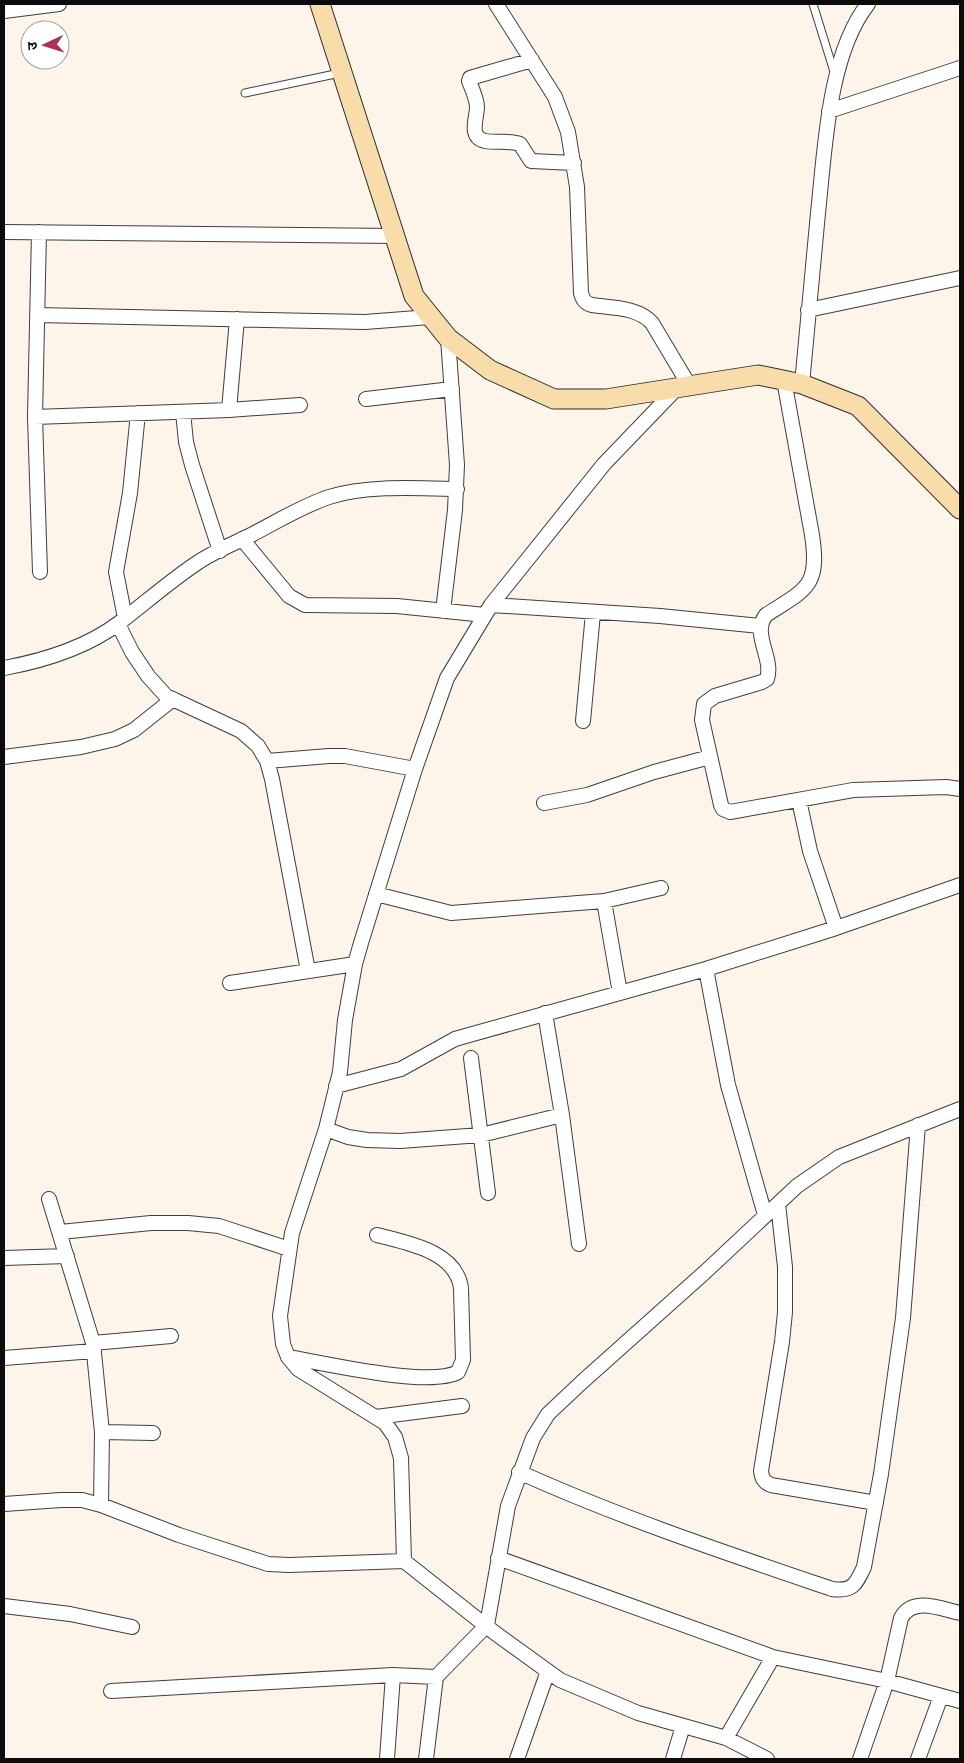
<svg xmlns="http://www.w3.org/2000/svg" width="964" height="1763" font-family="'Source Serif 4','Noto Sans Devanagari',serif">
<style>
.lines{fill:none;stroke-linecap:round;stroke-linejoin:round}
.service-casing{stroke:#3e3e3e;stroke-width:9}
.minor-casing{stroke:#3e3e3e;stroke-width:16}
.secondary-casing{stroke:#2d2d2d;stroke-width:21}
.service{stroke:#fff;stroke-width:7}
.minor{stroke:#fff;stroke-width:14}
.secondary{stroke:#f8ddaa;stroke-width:19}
</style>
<rect width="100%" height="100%" fill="#fdf5ea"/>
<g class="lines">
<g class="service-casing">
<path id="service" d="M813 4 835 75
M245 93 340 73"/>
</g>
<g class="minor-casing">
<path id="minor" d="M496 4 555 97 568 132 577 187 581 293C583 300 585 303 592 305 612 308 638 307 652 323L689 385
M4 11 59 4
M532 60 470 78 469 81C472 89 477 99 477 107 477 118 468 137 485 141 496 143 509 140 520 144L531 161 574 163
M829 111 960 68
M4 232 395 236
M39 232 35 417 40 572
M808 310 960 278
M37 315 365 322 430 317
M784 380 812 535C820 587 806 589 766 615 751 634 774 658 767 679L762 682 715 696 704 704 702 720 721 805 723 809 730 812 853 790 946 787 960 789
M802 384C807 327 813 270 818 213 825 149 828 55 868 4
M366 399 452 389
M229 410 237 319
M183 412 186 442 192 465 220 551
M35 417 229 410 300 405
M242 539 289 596 305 605 397 606 485 615
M491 605 660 616 760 626
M443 611 455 510 457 465 448 338
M125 618 116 572 130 493 138 413
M118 624 132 652 148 676 166 696 241 731 258 746 267 761 272 779 308 971
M4 668C42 661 87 647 119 623 145 603 170 581 197 563 213 552 233 544 251 535 276 522 302 506 329 497 366 485 417 488 457 489
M583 721 593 613
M4 757 81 747 115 739 134 730 173 699
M267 761 329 756H345L415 769
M799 800 810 851 836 928
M544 803 587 795 654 772 710 757
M376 894 451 913 604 901 661 888
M604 901 620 993
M706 969 728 1085 765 1215
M230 983 355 964
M545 1013 562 1115 579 1244
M471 1058 488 1193
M336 1086 401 1069 455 1039 469 1035 706 969 836 928 960 885
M326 1129 348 1137 367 1140 400 1141 481 1135 562 1115
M49 1199 93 1343 102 1432 101 1505
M778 1204 785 1267V1312L782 1342 761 1471C762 1479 764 1482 771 1485L876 1503
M60 1232 151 1223H188L219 1226 289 1249
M4 1258 67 1256
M93 1343 171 1336
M288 1357C323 1363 430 1388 458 1372L463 1360 461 1288C456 1251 407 1243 377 1235
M4 1358 94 1351
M376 1417 462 1406
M102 1432 153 1433
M519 1472C621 1518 726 1553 832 1589 853 1592 856 1584 864 1567L881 1474 903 1318 918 1125
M4 1504 61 1500H82L101 1505 179 1535 268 1564 289 1565 404 1561 401 1458 395 1437 385 1423 298 1369 288 1357 283 1344 280 1316 292 1233 326 1129 340 1072 345 1020 355 964 361 943 415 769 447 678 491 605 604 464 678 387
M498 1558 773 1657
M404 1561 495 1633 560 1680 638 1713 726 1738 773 1657 887 1681 960 1701
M4 1606 70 1614 132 1627
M111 1691 393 1675
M726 1738 767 1759
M387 1759 393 1675 436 1677
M426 1759 436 1677 487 1625 508 1506 533 1438 548 1414 582 1382 704 1273 797 1186 839 1157 960 1109
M517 1759 548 1671
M673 1759 683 1726
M860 1759 887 1681 901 1618C913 1596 941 1609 960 1613
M918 1759 941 1696"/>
</g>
<g class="secondary-casing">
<path id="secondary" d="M320 4 414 296 448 338 490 370 554 399H606L758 375 802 384 858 406 960 509"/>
</g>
<use href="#service" class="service"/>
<use href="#minor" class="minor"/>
<use href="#secondary" class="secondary"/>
</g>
<rect width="964" height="1763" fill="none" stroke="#0b0b0b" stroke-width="10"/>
<g transform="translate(45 45) rotate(266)"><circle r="24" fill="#ffffff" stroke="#9d9d9d"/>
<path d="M0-4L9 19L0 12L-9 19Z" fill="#ae2f54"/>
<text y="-8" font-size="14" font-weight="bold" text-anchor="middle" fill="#0b0b0b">उ</text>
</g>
</svg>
